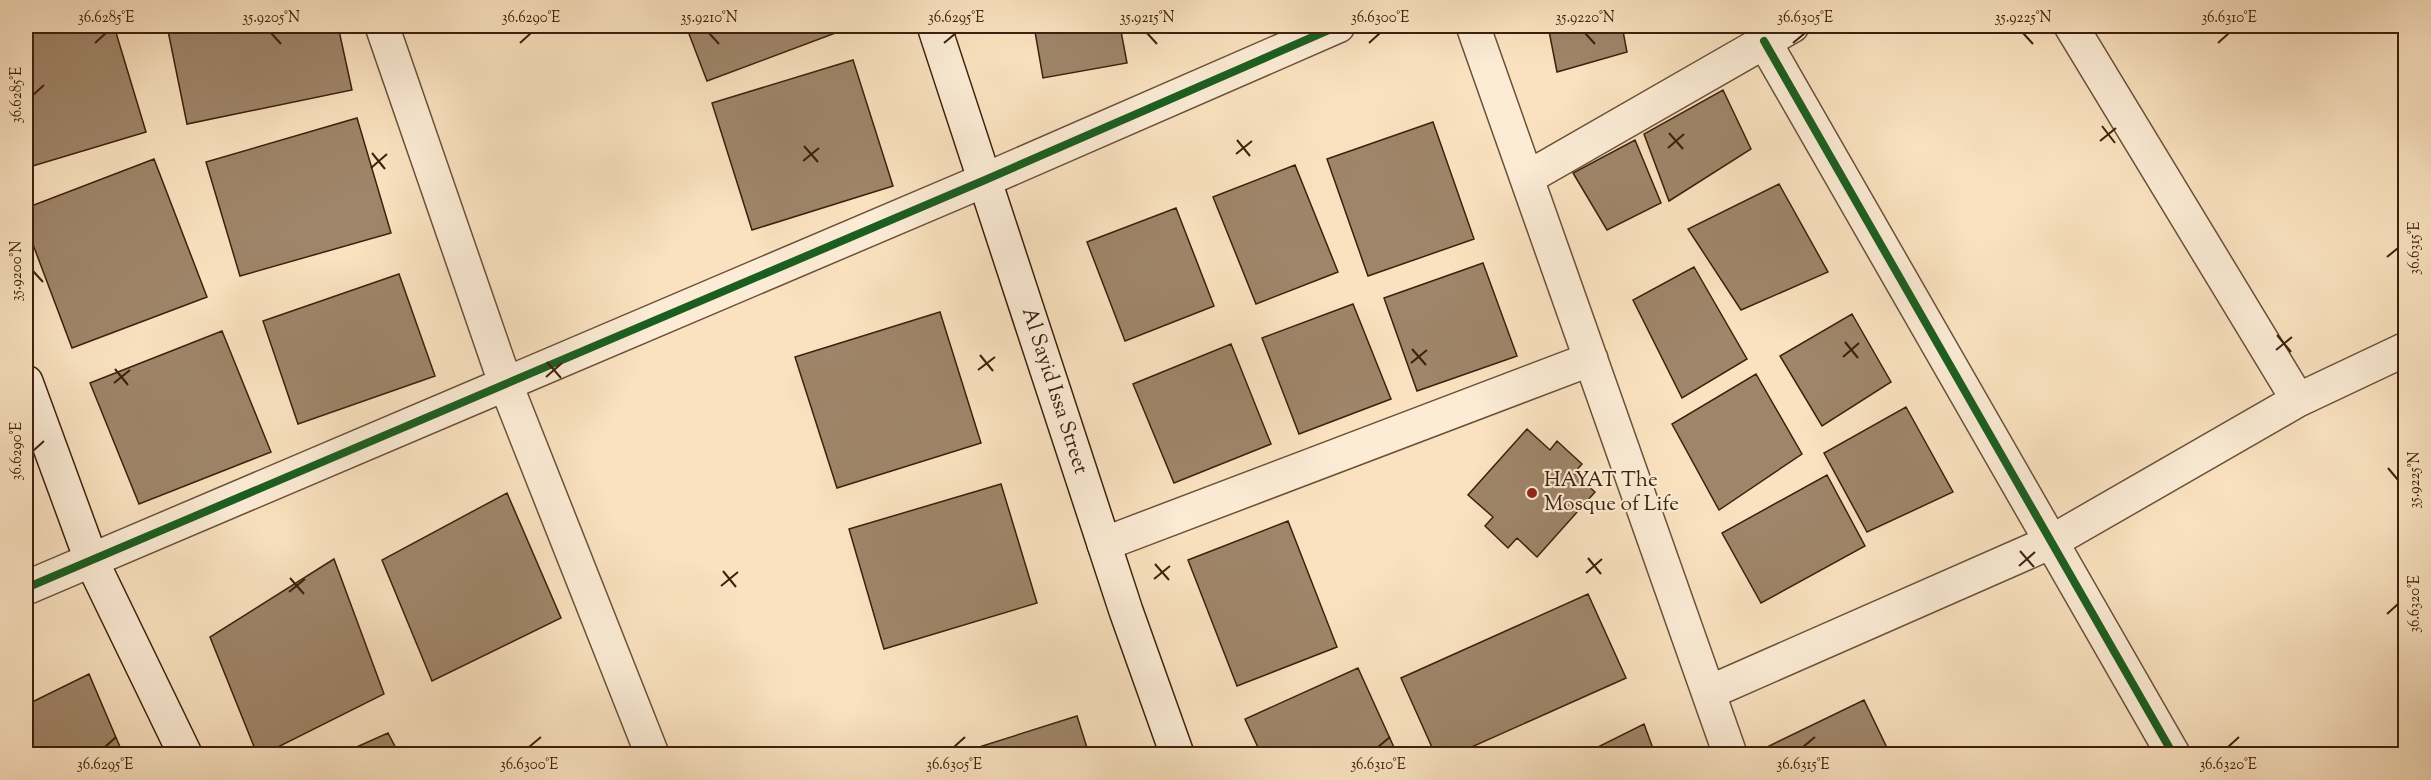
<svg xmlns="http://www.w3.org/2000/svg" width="2431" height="780" font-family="'Sorts Mill Goudy',serif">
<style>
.building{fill:#9f8569;stroke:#3d200b;stroke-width:1.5}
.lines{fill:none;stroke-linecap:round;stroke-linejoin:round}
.street-casing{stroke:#6c5038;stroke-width:36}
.secondary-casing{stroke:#3d200b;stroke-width:36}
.street{stroke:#fcecd6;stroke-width:33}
.secondary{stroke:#fcecd6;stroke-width:33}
.cycleway-casing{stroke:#fcecd6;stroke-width:11}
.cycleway{stroke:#1b5e20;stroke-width:8}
.ticks{fill:none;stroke:#3d200b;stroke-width:2}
.poi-dot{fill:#8f2418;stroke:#fcecd6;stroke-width:2}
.labels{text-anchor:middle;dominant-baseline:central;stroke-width:4.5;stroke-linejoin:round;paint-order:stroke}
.street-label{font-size:21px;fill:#3d200b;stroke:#fcecd6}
.poi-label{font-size:21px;fill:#3d200b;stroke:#fcecd6;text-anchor:start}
.neatline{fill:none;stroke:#3d200b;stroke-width:2}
.ticks-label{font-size:15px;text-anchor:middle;fill:#3d200b}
</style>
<rect width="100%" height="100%" fill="#fae2c0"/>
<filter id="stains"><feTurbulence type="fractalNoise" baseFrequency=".00333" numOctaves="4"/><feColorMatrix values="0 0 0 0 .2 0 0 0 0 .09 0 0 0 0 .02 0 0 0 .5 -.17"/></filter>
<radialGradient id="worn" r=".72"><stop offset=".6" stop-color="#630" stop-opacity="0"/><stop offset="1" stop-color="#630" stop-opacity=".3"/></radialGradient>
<path class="building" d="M49 26H114L146 132 26 168V32Z
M167 26H338L352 90 187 124Z
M686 26H836L838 32 707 81Z
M1034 26H1120L1127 63 1043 78Z
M1548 26H1622L1627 52 1557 72Z
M853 60 893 186 752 230 712 103Z
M1723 90 1751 149 1669 201 1644 134Z
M357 118 391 233 240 276 206 162Z
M1433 122 1474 239 1368 276 1327 159Z
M1635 140 1661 203 1607 230 1573 173Z
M154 159 207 297 72 348 26 226V208Z
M1295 165 1338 272 1256 304 1213 197Z
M1779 184 1828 272 1741 310 1688 229Z
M1176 208 1214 306 1125 341 1087 242Z
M1483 263 1517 356 1417 391 1384 298Z
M1694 267 1747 359 1682 398 1633 300Z
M399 274 435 376 298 424 263 321Z
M1353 304 1391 399 1299 434 1262 338Z
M940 312 981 443 837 488 795 357Z
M1852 314 1891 382 1822 426 1780 356Z
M222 331 271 452 139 504 90 383Z
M1231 344 1271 444 1174 483 1133 384Z
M1756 374 1802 454 1719 510 1672 424Z
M1906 407 1953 492 1867 532 1824 453Z
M1527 429 1550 450 1557 441 1582 464 1574 473 1595 492 1537 557 1517 538 1508 548 1485 526 1493 517 1468 495Z
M1827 475 1865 546 1761 603 1722 533Z
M1001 484 1037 603 884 649 849 529Z
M507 493 561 618 432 681 382 560Z
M1288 521 1337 647 1237 686 1188 560Z
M334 559 384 694 264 754H257L210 637Z
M1588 594 1626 678 1456 754H1435L1401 678Z
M1358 668 1397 754H1261L1245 719Z
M89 674 123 754H26V705Z
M1864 700 1890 754H1771L1767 747Z
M1077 716 1089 754H957Z
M1644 724 1655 754H1584Z
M388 733 399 754H341Z"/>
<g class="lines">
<g class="street-casing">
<path id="street" d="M382 26 506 385 652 754
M1473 26 1730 754
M2071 26 2298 400
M1764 41 2173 754
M1527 178 1792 26
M1104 544 1591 359
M26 588 985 180 1338 26
M1710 692 2051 542 2298 400 2406 349"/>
</g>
<g class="secondary-casing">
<path id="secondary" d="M934 26 1126 611 1177 754
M26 382 92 562 185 754"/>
</g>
<use href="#street" class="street"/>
<use href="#secondary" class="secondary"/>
<g class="cycleway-casing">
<path id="cycleway" d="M1764 41 2173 754
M26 588 985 180 1338 26"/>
</g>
<use href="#cycleway" class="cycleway"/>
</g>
<path class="ticks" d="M271 33 281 44M709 33 719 44M1147 33 1157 44M1585 33 1595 44M2023 33 2033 44M95 43 106 33M520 43 531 33M944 43 956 33M1369 43 1380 33M1793 43 1805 33M2218 43 2229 33M33 95 44 85M2102 126 2115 143M1669 133 1683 149M1237 140 1250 156M2100 141 2116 128M804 146 818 162M1668 148 1684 134M372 153 385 169M1236 154 1252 141M803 161 819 148M371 168 387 154M2387 257 2398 248M33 271 43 282M2277 335 2291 352M1845 342 1858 358M1412 349 1426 365M2276 350 2292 337M980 355 993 371M1843 357 1859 343M547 362 561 378M1411 363 1427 350M115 369 128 385M978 370 995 357M546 377 562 363M114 383 130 370M33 451 44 441M2388 468 2398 480M2020 551 2034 567M1588 558 1601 574M1155 564 1169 580M2019 566 2035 552M723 571 736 587M1586 573 1602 559M290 578 304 594M1154 579 1170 566M721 586 738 572M289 592 305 579M2387 614 2398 604M105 747 116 737M529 747 541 737M954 747 965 737M1378 747 1390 737M1803 747 1815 737M2228 747 2239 737"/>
<circle class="poi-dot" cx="1532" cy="493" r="6"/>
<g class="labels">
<g class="street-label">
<text transform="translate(1054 391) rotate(72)">Al Sayid Issa Street</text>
</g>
<g class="poi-label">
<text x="1544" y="481">HAYAT The<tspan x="1544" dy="24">Mosque of Life</tspan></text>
</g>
</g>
<rect width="2431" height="780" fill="none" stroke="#fae2c0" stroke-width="66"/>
<rect x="33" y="33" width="2365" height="714" class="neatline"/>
<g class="ticks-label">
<text x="106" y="22">36.6285°E</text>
<text x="271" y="22">35.9205°N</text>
<text x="531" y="22">36.6290°E</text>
<text x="709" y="22">35.9210°N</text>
<text x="956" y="22">36.6295°E</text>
<text x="1147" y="22">35.9215°N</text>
<text x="1380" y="22">36.6300°E</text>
<text x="1585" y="22">35.9220°N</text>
<text x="1805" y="22">36.6305°E</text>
<text x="2023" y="22">35.9225°N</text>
<text x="2229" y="22">36.6310°E</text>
<text transform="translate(16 95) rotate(-90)" y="5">36.6285°E</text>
<text transform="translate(2414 248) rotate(-90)" y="5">36.6315°E</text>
<text transform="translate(16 271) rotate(-90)" y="5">35.9200°N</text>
<text transform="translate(16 451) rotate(-90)" y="5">36.6290°E</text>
<text transform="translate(2414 480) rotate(-90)" y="5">35.9225°N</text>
<text transform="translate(2414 604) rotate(-90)" y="5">36.6320°E</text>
<text x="105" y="769">36.6295°E</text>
<text x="529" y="769">36.6300°E</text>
<text x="954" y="769">36.6305°E</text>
<text x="1378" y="769">36.6310°E</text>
<text x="1803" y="769">36.6315°E</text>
<text x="2228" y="769">36.6320°E</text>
</g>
<rect width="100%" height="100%" filter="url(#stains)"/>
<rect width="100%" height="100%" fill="url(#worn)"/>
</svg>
